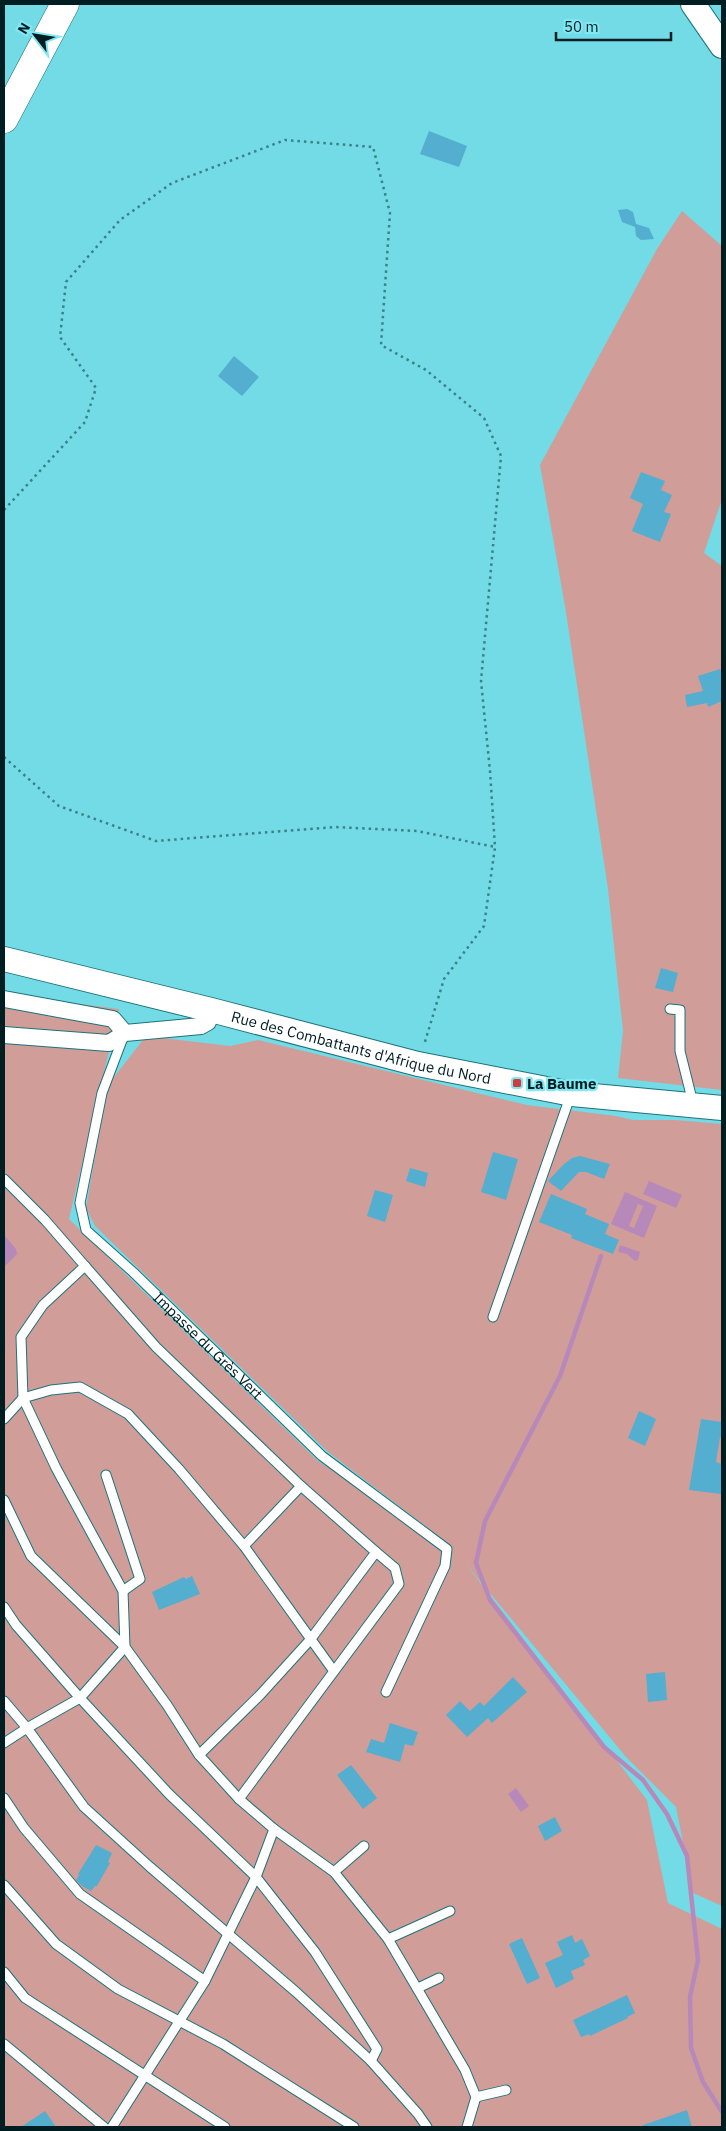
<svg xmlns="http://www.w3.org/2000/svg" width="726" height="2131" font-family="'IBM Plex Sans',sans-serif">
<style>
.green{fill:#d19d98}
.water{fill:#b789ba;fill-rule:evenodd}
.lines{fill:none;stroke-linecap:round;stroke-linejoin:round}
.stream{stroke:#b789ba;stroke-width:4.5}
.building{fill:#53aecf}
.lane-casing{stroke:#1c737b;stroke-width:11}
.street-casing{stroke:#1c737b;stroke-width:18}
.secondary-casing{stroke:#1c737b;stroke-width:26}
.highway-casing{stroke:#1c737b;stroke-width:29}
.path{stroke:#3c8189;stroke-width:2.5;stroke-dasharray:2.5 4;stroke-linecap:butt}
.lane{stroke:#fff;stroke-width:9}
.street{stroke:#fff;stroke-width:16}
.secondary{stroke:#fff;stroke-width:24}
.highway{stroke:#fff;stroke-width:28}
.poi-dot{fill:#cc3d3f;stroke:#80e8f3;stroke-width:2}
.labels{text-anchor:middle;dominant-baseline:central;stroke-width:4.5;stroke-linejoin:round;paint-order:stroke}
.street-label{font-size:15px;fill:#001d21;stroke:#80e8f3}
.poi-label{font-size:15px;font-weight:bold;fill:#001d21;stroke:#80e8f3;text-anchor:start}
</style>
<rect width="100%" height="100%" fill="#72dbe6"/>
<path class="green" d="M682 211 722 246V499L704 553 722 566V1090L618 1078 623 1031 608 889 565 606 540 465 657 249Z
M4 994 119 1009 69 1219 318 1461 445 1541 328 1452 95 1226 86 1208 107 1086 146 1036 230 1046 258 1040 527 1105 616 1116 633 1120H675L722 1124V1906L693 1893 676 1807 626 1757 465 1563 647 1800 668 1903 722 1929V2127H4Z"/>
<path class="water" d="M649 1181 682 1195 676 1208 643 1194Z
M625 1192 657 1206 644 1238 611 1224ZM638 1204 643 1206 634 1228 629 1226Z
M4 1235 16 1249 17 1254 4 1267Z
M620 1245 640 1252 638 1260 635 1261 627 1254 618 1252Z
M516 1788 529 1806 521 1812 508 1794Z"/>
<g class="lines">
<path class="stream" d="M601 1256 560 1376 485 1521 476 1563 490 1600 604 1747 643 1780 667 1814 687 1856 698 1960 690 1997 691 2048 703 2082 722 2112"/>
</g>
<path class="building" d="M429 131 467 146 459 167 420 154Z
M627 209 633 212 636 224 649 228 654 239 641 240 636 236 635 227 622 222 618 210Z
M234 356 259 377 242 396 218 376Z
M641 472 665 481 661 490 672 495 664 512 671 514 660 542 632 531 643 504 630 498Z
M720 669 722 676V701L708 707 707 703 687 707 685 695 703 691 698 676Z
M661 968 678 973 673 992 655 988Z
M493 1152 518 1159 506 1200 481 1192Z
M580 1156 610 1164 604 1179 586 1172H579L561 1191 548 1181 563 1165 572 1158Z
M410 1168 428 1173 425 1187 406 1181Z
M375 1190 393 1195 385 1222 367 1216Z
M551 1194 587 1209 585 1214 609 1224 605 1234 619 1240 613 1254 571 1238 572 1235 539 1222Z
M639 1411 656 1419 645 1446 628 1438Z
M701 1419 722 1422V1438L720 1437 716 1462 722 1464V1494L689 1490Z
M192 1576 200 1594 159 1610 152 1592 184 1577 186 1579Z
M665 1672 667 1700 648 1702 646 1674Z
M513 1677 527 1692 492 1723 488 1718 467 1737 446 1715 460 1701 470 1711 480 1702 484 1706Z
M390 1723 418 1732 413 1746 405 1744 400 1762 366 1752 371 1739 384 1743Z
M351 1765 377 1798 363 1809 337 1775Z
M555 1817 562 1831 545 1841 538 1826Z
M96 1845 112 1853 108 1862 110 1863 97 1886H95L91 1891 82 1886 76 1880 79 1875 78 1874Z
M572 1935 575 1943 582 1939 590 1956 583 1960 585 1965 571 1971 574 1979 556 1988 545 1963 563 1955 557 1942Z
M522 1938 540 1978 527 1984 509 1944Z
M627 1995 635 2013 627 2017 628 2018 590 2036 589 2034 581 2037 573 2020Z
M687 2110 692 2127H643V2125Z
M45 2111 56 2127H21Z"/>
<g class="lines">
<g class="lane-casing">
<g id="lane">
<path d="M670 1009 680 1010V1051L693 1103"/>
<path id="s1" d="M124 1035 102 1093 80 1203 86 1230 133 1272 322 1456 447 1549 445 1566 386 1692"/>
<path d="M4 1179 45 1220 85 1266 43 1305 21 1337 23 1398 56 1468 123 1591 125 1647 167 1705 199 1755 239 1799 274 1829 256 1877 205 1981 112 2127"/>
<path d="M85 1266 156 1347 301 1486 376 1552"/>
<path d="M493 1317 571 1094"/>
<path d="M4 1419 23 1398 51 1390 80 1387 128 1414 179 1469 244 1546 333 1670"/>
<path d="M106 1475 140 1579 123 1591"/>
<path d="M4 1500 31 1556 125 1647 80 1698 27 1728 4 1701"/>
<path d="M244 1546 301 1486"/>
<path d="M4 1607 16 1625 80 1698 169 1794 256 1877 315 1952 377 2049 371 2061"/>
<path d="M4 1743 27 1728 84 1807 150 1867 296 1992 371 2061 418 2114 427 2127"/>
<path d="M199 1755 260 1695 310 1640 376 1552 395 1568 399 1584 239 1799"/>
<path d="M4 1798 24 1828 80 1894 205 1981"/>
<path d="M274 1829 334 1872 388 1939 465 2070 476 2097 467 2127"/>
<path d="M334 1872 364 1846"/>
<path d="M4 1885 56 1944 118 1989 223 2044 354 2127"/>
<path d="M388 1939 450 1911"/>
<path d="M4 1972 25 1998 225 2127"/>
<path d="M418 1988 439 1978"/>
<path d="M4 2044 104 2127"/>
<path d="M476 2097 506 2090"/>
</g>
</g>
<g class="street-casing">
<path id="street" d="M4 999 113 1019 125 1033
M4 1035 109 1043 125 1033 201 1026 208 1022 211 1010"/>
</g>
<g class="secondary-casing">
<g id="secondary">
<path d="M693 4 722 46"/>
<path id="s2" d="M4 959 211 1010 418 1064 572 1094 722 1108"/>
</g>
</g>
<g class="highway-casing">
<path id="highway" d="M4 119 65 4"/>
</g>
<path class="path" d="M4 510 85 422 96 388 60 337 66 282 120 220 172 183 285 140 373 147 390 213 381 345 426 370 484 418 501 456 481 681 490 771 495 847 484 926 444 979 424 1045
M4 757 59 806 156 841 335 827 417 831 495 847"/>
<use href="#lane" class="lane"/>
<use href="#street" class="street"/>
<use href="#secondary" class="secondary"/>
<use href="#highway" class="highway"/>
</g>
<rect class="poi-dot" x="512" y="1078" width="10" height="10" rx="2.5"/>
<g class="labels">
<g class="street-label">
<text stroke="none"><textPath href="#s2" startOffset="368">Rue des Combattants d'Afrique du Nord</textPath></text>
<text stroke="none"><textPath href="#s1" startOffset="370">Impasse du Grès Vert</textPath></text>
</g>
<g class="poi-label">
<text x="527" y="1083">La Baume</text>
</g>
</g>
<rect width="726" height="2131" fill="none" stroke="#001d21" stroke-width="10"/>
<g transform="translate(35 35) rotate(301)" stroke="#80e8f3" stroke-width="4" paint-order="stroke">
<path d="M0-4L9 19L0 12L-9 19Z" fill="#001d21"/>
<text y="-8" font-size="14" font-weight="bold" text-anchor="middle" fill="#001d21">N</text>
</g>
<path d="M556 32v8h115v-8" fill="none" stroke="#001d21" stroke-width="2.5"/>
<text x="564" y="32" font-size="15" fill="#001d21" stroke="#80e8f3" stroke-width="4" paint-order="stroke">50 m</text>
</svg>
